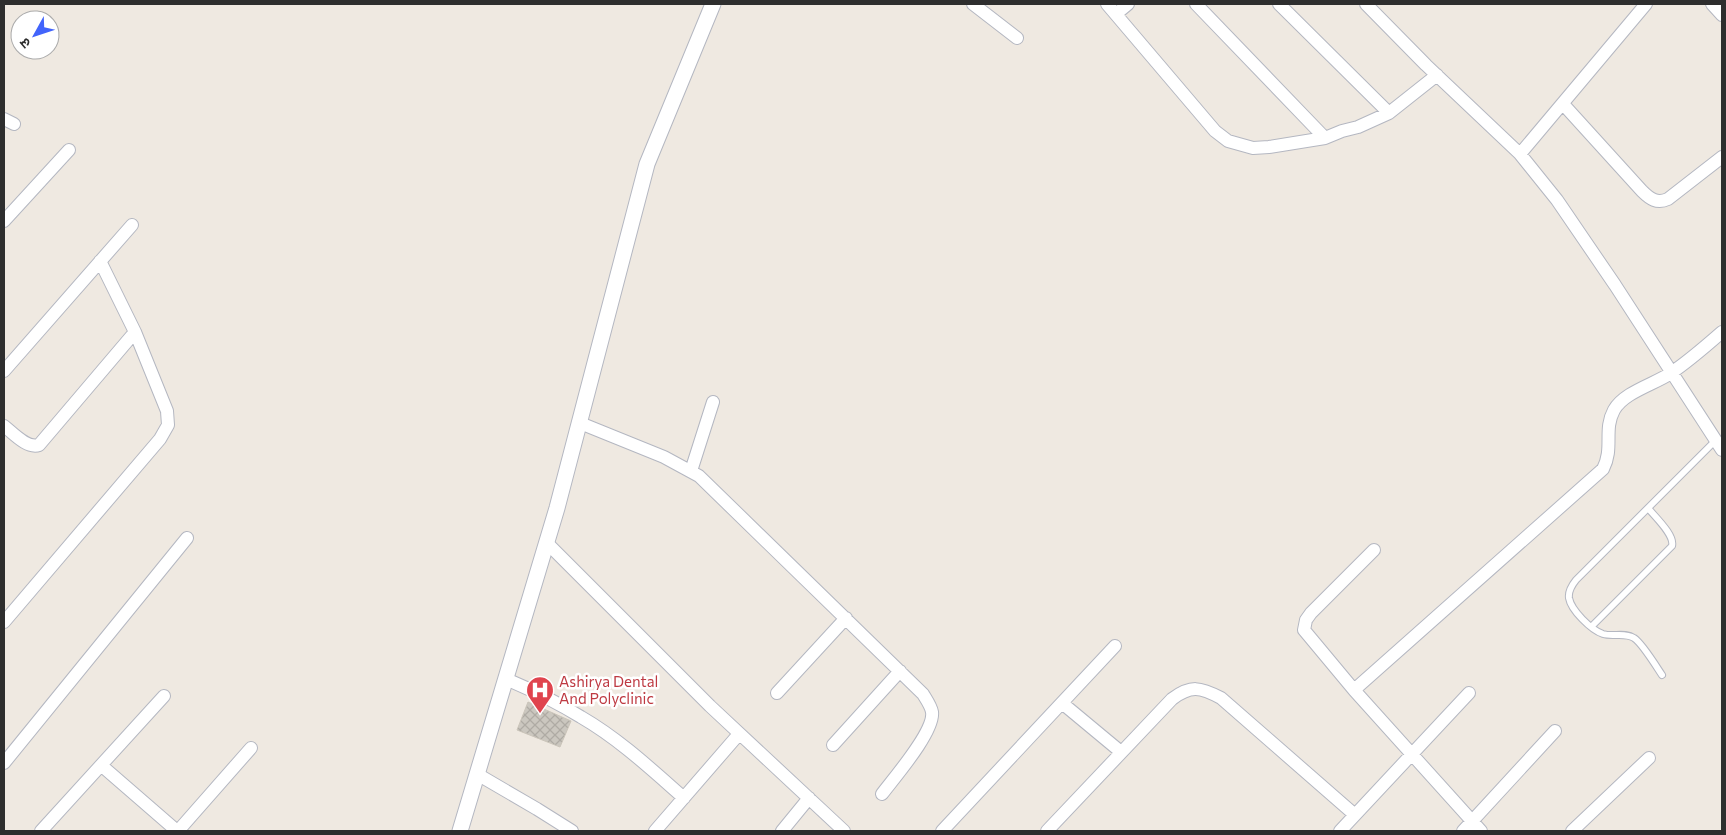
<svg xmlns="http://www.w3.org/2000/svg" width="1726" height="835" font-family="Commissioner,'Noto Sans Devanagari',sans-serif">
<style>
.building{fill:url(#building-cross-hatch);stroke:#cbc5ba}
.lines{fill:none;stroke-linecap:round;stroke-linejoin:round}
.service-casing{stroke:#b4b7c1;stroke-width:8}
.minor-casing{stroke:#b4b7c1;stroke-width:14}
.tertiary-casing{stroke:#b4b7c1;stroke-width:17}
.service{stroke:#fff;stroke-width:6}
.minor{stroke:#fff;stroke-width:12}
.tertiary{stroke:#fff;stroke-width:15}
.labels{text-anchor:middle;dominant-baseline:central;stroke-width:5;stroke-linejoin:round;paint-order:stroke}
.health-label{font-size:15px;fill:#be3a42;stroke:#fff;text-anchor:start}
</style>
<defs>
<pattern id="building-cross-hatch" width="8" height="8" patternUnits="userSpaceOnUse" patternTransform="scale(1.25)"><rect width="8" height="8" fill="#cbc7bf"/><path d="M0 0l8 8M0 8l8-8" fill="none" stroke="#afaba4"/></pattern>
</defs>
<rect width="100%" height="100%" fill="#efe9e1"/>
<path class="building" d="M528 702 571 721 560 747 517 730Z"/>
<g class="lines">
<g class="service-casing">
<path id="service" d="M1591 627 1672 546C1675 535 1655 517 1648 508
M1662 675C1656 666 1642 643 1634 638 1625 632 1613 637 1603 634 1591 630 1571 610 1569 598 1568 591 1572 585 1576 580L1716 440"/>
</g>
<g class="minor-casing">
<path id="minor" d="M973 4 1017 38
M1107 4 1215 131 1228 141 1253 148 1269 147 1325 138 1342 131 1358 127 1389 113 1437 75
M1196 4 1325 138
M1279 4 1389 113
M1366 4 1426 65 1520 154 1557 200 1615 285 1722 450
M1712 4 1722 15
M1116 14 1128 4
M1563 104 1642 191C1650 199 1657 204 1668 199L1722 157
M4 119 14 124
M1520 154 1646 4
M4 221 69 150
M4 371 132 225
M580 423 664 457 699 476 923 694C926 699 931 706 932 712 935 731 894 778 882 794
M4 426C13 433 27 449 39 445L135 332
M691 471 713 402
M547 543 710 706 844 831
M1374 550 1311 613 1306 620 1304 630 1354 690 1481 831
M4 622 160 439 168 425 167 411 135 332 100 261
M506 679C532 690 557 702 581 717 619 739 651 769 684 798
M1354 690 1603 469C1614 448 1603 430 1614 410 1624 392 1655 384 1671 373 1689 361 1706 346 1722 332
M777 693 846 618
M1062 703 1121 752
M833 745 900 671
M4 763 187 538
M102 766 177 831
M477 774 537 809 572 831
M41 831 164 696
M178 831 251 748
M655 831 739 734
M782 831 809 798
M942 831 1115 646
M1047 831 1172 699C1191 685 1200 687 1221 698L1355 815
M1340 831 1469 693
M1463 831 1555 731
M1572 831 1649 758"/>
</g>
<g class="tertiary-casing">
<path id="tertiary" d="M460 831 557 508 647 164 713 4"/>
</g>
<use href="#service" class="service"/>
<use href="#minor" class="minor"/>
<use href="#tertiary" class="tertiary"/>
</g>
<defs>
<g id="hospital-pin" transform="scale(1.4375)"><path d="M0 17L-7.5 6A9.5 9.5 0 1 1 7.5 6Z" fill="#e0444e" stroke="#fff"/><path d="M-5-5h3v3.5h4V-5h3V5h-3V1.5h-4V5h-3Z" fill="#fff"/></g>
</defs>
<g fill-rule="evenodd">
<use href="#hospital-pin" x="540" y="690"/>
</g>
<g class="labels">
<g class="health-label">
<text x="559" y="681">Ashirya Dental<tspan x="559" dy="17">And Polyclinic</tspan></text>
</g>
</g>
<rect width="1726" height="835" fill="none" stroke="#2e2e2e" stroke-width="10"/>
<g transform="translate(35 35) rotate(230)"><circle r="24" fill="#ffffff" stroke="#ababab"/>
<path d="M0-4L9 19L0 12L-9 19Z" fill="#4264fb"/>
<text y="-8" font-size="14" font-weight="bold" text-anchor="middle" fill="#2e2e2e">उ</text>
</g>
</svg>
